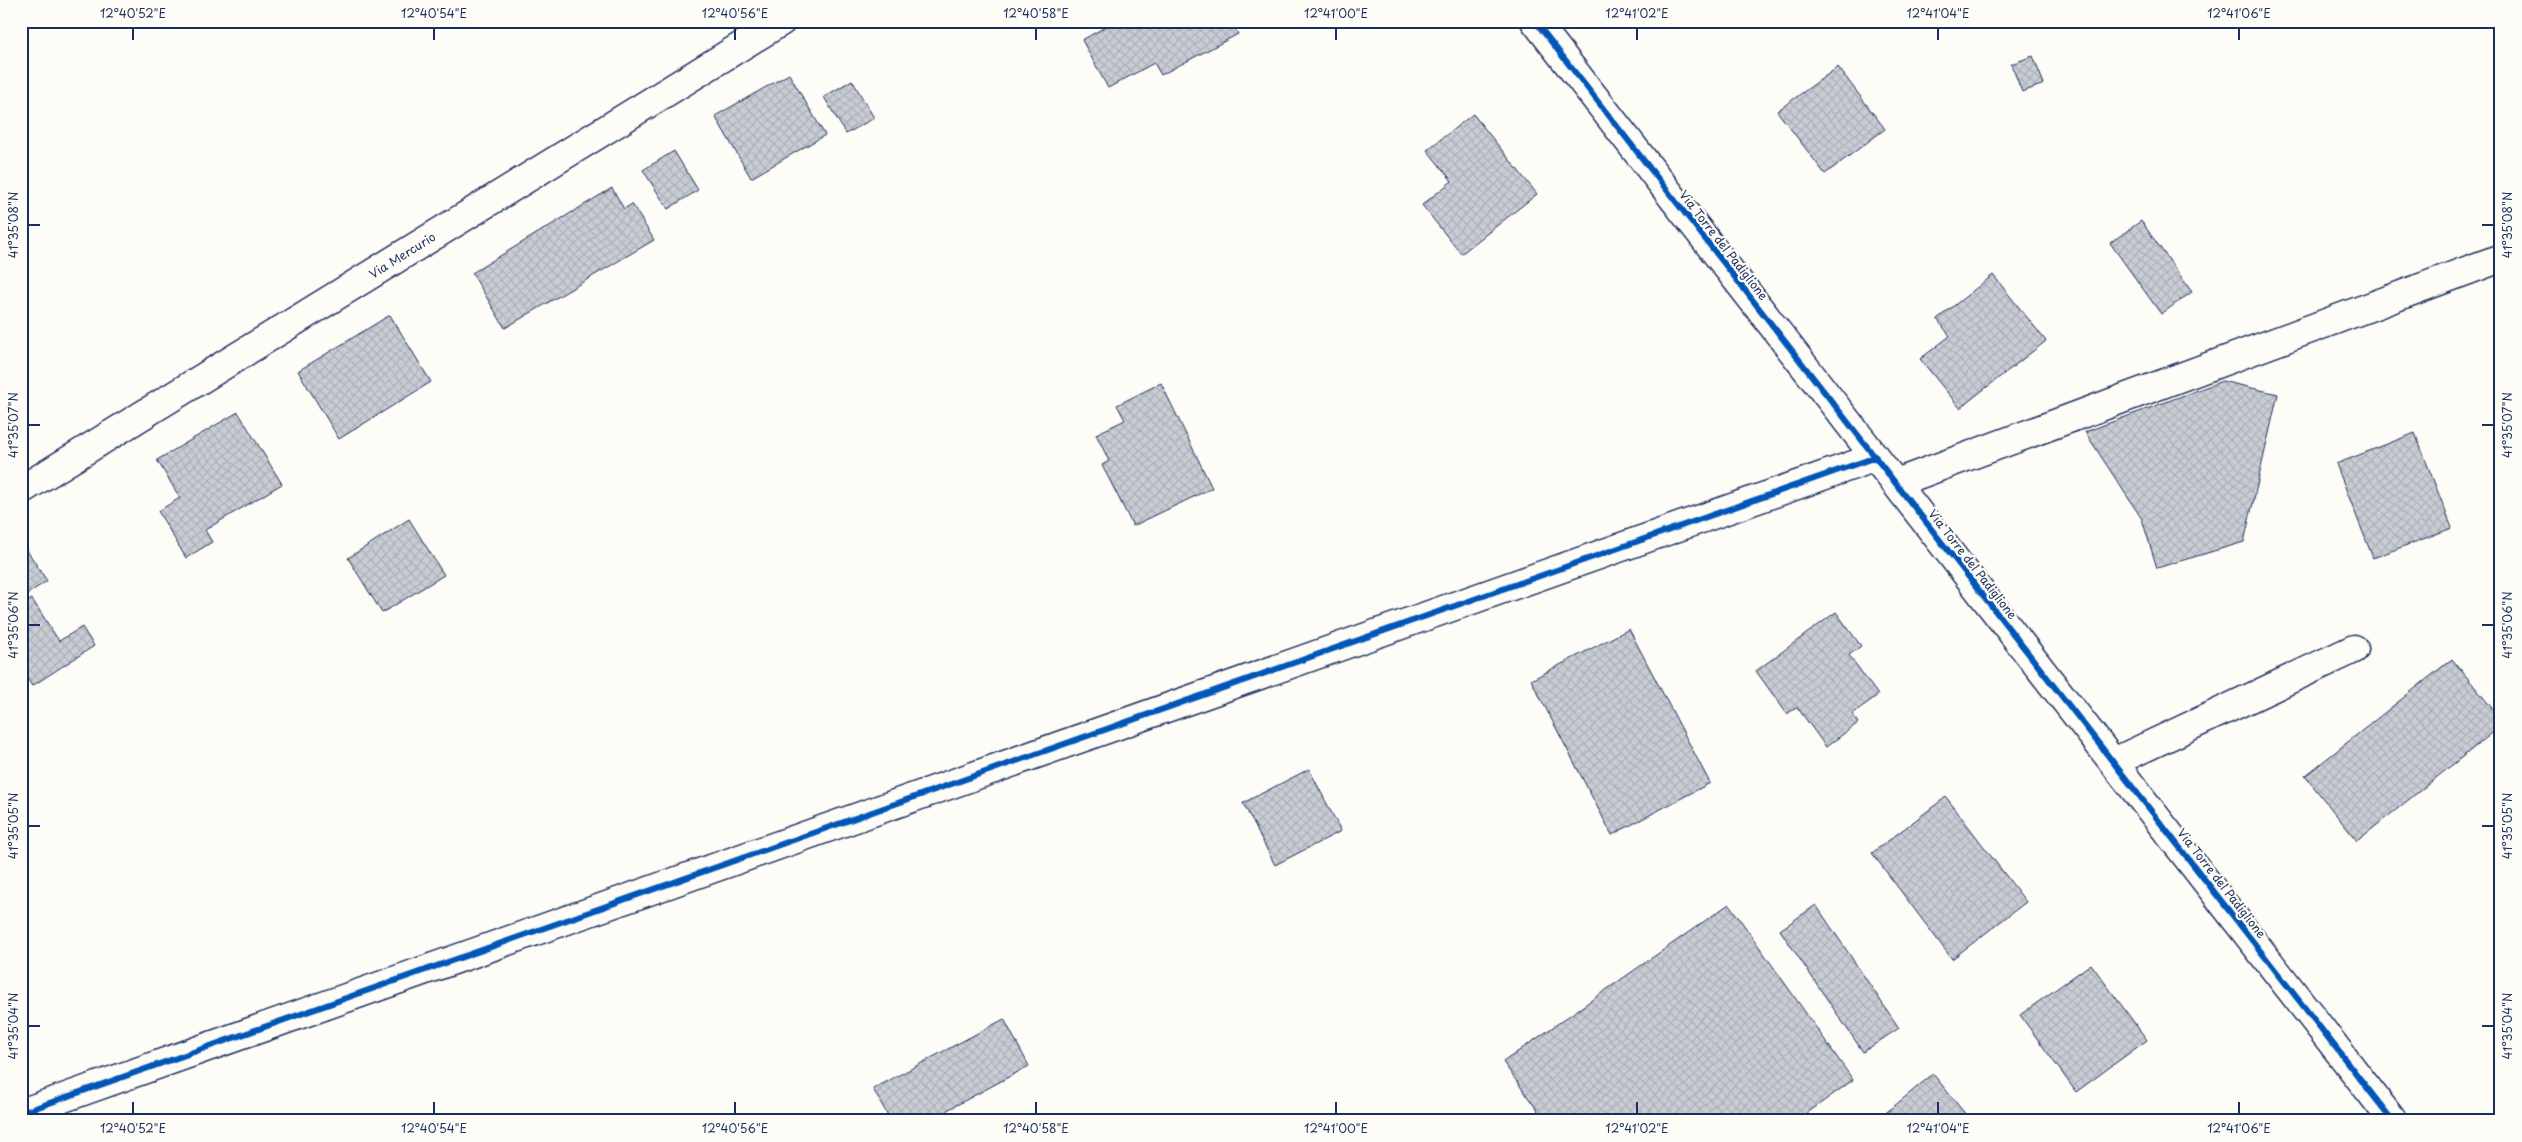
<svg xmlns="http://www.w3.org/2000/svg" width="2522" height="1142" font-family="'Playpen Sans',sans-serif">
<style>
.building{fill:url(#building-cross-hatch);stroke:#1b2f5e}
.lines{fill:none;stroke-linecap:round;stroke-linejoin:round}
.minor-casing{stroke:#1b2f5e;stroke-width:31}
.minor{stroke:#fdfcf7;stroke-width:28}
.cycleway-casing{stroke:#fdfcf7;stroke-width:9}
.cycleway{stroke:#0057b8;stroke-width:6}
.ticks{fill:none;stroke:#1b2f5e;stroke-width:2}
.labels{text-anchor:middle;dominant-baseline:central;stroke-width:4.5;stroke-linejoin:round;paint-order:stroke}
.street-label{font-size:12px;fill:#1b2f5e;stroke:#fdfcf7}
.neatline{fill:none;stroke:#1b2f5e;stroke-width:2}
.ticks-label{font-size:12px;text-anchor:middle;fill:#1b2f5e}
</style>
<defs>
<pattern id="building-cross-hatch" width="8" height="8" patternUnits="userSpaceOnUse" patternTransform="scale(1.25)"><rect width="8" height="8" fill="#c9ccd3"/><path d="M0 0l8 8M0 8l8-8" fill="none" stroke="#acb0b8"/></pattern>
</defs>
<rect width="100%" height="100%" fill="#fdfcf7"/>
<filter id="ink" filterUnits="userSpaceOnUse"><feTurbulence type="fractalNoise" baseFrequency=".02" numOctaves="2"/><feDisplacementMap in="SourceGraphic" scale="10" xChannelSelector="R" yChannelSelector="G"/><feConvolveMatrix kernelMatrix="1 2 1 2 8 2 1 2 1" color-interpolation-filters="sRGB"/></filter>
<g filter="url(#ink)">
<path class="building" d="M1116 21H1231L1238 34 1161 75 1154 63 1108 88 1082 40Z
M2033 56 2044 84 2022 92 2011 64Z
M1838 67 1885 129 1825 174 1777 111Z
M789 74 825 135 751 178 715 116Z
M852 80 874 118 846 134 824 97Z
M1473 114 1537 194 1461 254 1422 205 1452 181 1427 150Z
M674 151 698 190 668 209 643 170Z
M612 188 624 209 632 204 654 240 505 328 472 273Z
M2141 221 2192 292 2161 314 2110 243Z
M1993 275 2046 341 1960 408 1920 359 1950 336 1937 319Z
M390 315 431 382 339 439 298 371Z
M2222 381 2278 394 2244 542 2157 568 2142 519 2085 432Z
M1161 383 1212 488 1133 526 1102 465 1109 461 1096 434 1125 420 1117 405Z
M238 412 282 484 205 530 212 542 186 558 158 511 180 498 157 460Z
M2415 433 2452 528 2373 558 2336 464Z
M409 519 444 575 382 613 348 558Z
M21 541 47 581 21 598Z
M32 599 59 641 82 627 94 646 32 686 21 669V601L23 604Z
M1836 612 1861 646 1849 655 1878 695 1852 714 1858 723 1826 747 1797 707 1787 714 1756 671Z
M1629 629 1710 783 1612 835 1531 680Z
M2452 659 2501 719V726L2357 841 2305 776Z
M1309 769 1341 831 1275 865 1243 803Z
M1946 797 2026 902 1952 959 1872 853Z
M1729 904 1853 1080 1796 1121H1545L1503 1062Z
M1816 905 1899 1028 1863 1052 1780 930Z
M2091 964 2147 1040 2076 1092 2020 1015Z
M1004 1019 1029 1066 927 1121H891L873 1089Z
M1933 1074 1971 1121H1876Z"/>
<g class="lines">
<g class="minor-casing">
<path id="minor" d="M1535 21 2393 1121
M1896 483 2501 258
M21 490 782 21
M2114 762 2354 649
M21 1113 1876 457"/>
</g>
<use href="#minor" class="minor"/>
<g class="cycleway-casing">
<path id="cycleway" d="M1535 21 2393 1121
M21 1113 1876 457"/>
</g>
<use href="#cycleway" class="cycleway"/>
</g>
</g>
<path class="ticks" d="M133 28V40M434 28V40M735 28V40M1036 28V40M1336 28V40M1637 28V40M1938 28V40M2239 28V40M28 225H40M2482 225H2494M28 425H40M2482 425H2494M28 625H40M2482 625H2494M28 826H40M2482 826H2494M28 1026H40M2482 1026H2494M133 1102V1114M434 1102V1114M735 1102V1114M1036 1102V1114M1336 1102V1114M1637 1102V1114M1938 1102V1114M2239 1102V1114"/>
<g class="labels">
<g class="street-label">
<text transform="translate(1724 245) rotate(52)">Via Torre del Padiglione</text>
<text transform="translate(402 255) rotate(-32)">Via Mercurio</text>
<text transform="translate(1973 564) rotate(52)">Via Torre del Padiglione</text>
<text transform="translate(2222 883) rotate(52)">Via Torre del Padiglione</text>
</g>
</g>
<rect width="2522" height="1142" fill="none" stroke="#fdfcf7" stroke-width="55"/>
<rect x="28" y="28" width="2466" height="1086" class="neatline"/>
<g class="ticks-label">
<text x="133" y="18">12°40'52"E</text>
<text x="434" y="18">12°40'54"E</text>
<text x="735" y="18">12°40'56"E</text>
<text x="1036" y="18">12°40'58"E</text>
<text x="1336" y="18">12°41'00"E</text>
<text x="1637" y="18">12°41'02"E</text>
<text x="1938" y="18">12°41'04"E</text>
<text x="2239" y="18">12°41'06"E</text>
<text transform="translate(14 225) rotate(-90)" y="4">41°35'08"N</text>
<text transform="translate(2508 225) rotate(-90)" y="4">41°35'08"N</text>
<text transform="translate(14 425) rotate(-90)" y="4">41°35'07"N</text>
<text transform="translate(2508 425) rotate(-90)" y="4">41°35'07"N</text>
<text transform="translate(14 625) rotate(-90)" y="4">41°35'06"N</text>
<text transform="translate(2508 625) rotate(-90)" y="4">41°35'06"N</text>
<text transform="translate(14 826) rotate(-90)" y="4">41°35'05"N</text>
<text transform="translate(2508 826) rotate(-90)" y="4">41°35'05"N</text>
<text transform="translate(14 1026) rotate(-90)" y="4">41°35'04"N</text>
<text transform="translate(2508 1026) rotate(-90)" y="4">41°35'04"N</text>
<text x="133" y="1133">12°40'52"E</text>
<text x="434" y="1133">12°40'54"E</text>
<text x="735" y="1133">12°40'56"E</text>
<text x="1036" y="1133">12°40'58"E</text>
<text x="1336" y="1133">12°41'00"E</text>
<text x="1637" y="1133">12°41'02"E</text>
<text x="1938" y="1133">12°41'04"E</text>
<text x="2239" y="1133">12°41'06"E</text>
</g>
</svg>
